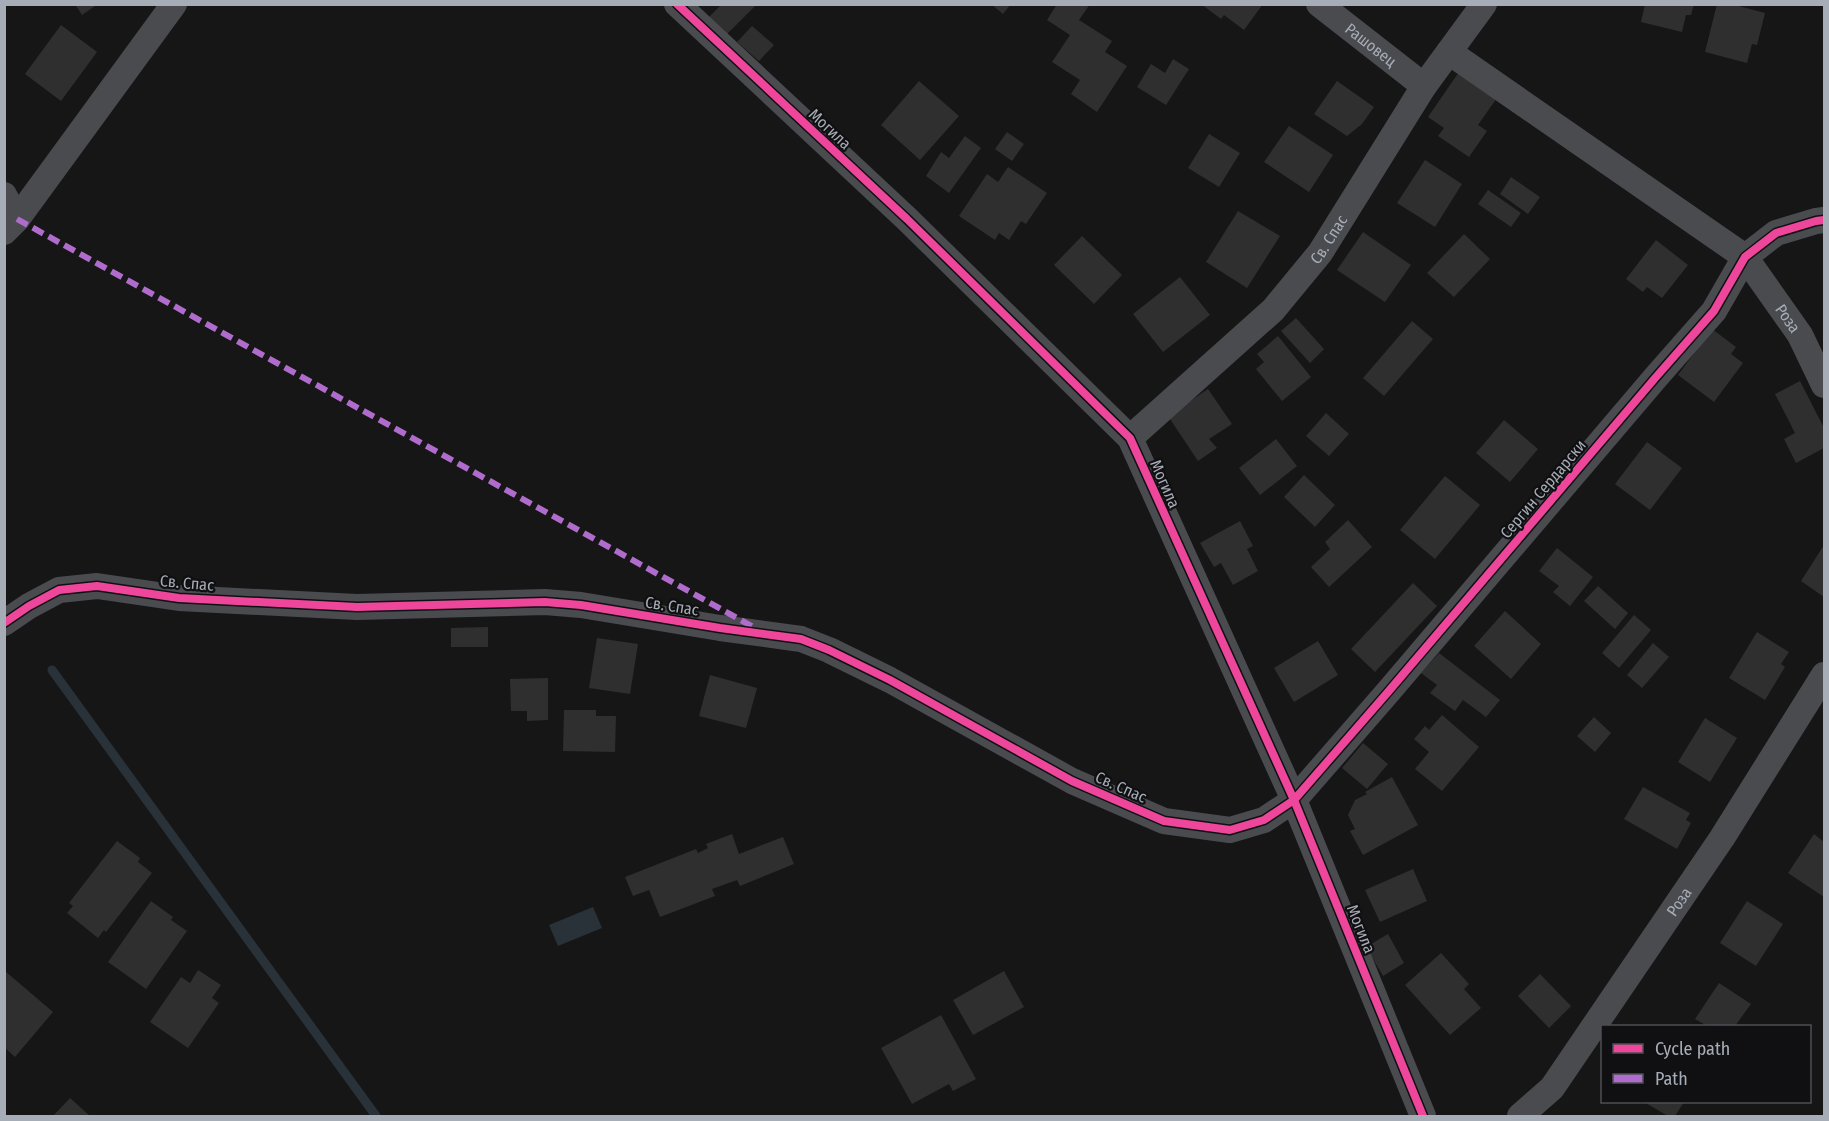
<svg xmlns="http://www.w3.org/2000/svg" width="1829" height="1121" font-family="'Fira Sans Condensed',sans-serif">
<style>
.water{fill:#293238}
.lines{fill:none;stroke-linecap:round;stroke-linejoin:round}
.stream{stroke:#293238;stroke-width:9}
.building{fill:#2f2f30}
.street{stroke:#4a4b4f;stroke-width:26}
.quiet{stroke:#b06ccc;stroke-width:6;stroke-dasharray:12 6;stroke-linecap:butt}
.cycleway-casing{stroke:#101012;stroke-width:11}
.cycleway{stroke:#ed469a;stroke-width:8}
.labels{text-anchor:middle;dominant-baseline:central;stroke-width:4.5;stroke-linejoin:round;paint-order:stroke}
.street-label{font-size:16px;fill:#a7adb7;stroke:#101012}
</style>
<rect width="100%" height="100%" fill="#161616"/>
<path class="water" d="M593 907 602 928 558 946 549 925Z"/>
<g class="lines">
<path class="stream" d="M52 670 376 1116"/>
</g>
<path class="building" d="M75 4H98L82 15Z
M722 4H757L727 34 709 17Z
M991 4H1011L1003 14Z
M1057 4H1090L1079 20 1112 41 1105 52 1127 66 1097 112 1071 94 1080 80 1052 62 1070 35 1047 20Z
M1201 4H1263L1244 30 1224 15 1221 19Z
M1645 4H1694L1691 15H1686L1682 32 1641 22Z
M1717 4H1731L1765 13 1757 45 1752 44 1747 63 1705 52Z
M61 25 97 52 61 101 25 74Z
M752 26 774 45 759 61 737 42Z
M1173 59 1189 69 1166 105 1137 87 1151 64 1165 73Z
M1461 69 1499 95 1478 125 1487 131 1469 157 1438 136 1444 128 1428 117Z
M919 81 959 116 920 160 881 125Z
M1337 81 1374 107 1362 124 1347 136 1314 114Z
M1289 126 1333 155 1309 192 1264 162Z
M1007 132 1024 144 1012 161 995 149Z
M1209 134 1240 153 1219 187 1188 168Z
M965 136 981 148 949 193 926 176 941 152 949 158Z
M1425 160 1462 184 1435 227 1397 203Z
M1008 167 1047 193 1026 224 1021 221 1009 240 999 233 995 240 959 216 987 174 998 182Z
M1511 177 1540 197 1528 214 1500 194Z
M1488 190 1521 213 1511 227 1478 204Z
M1238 211 1280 236 1247 288 1206 262Z
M1363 232 1411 265 1385 302 1337 270Z
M1464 234 1490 259 1454 297 1427 273Z
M1082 236 1122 275 1094 304 1054 265Z
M1656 240 1688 265 1662 298 1647 287 1643 292 1626 279Z
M1180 277 1210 315 1163 352 1133 314Z
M1296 318 1324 349 1310 363 1281 331Z
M1412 321 1433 339 1384 396 1363 378Z
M1712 329 1736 347 1731 354 1743 363 1714 402 1678 375Z
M1278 336 1311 377 1282 401 1256 369 1264 362 1257 354Z
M1800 381 1824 428V448L1796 463 1784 439 1795 433 1775 394Z
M1208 389 1232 424 1209 439 1217 448 1198 461 1168 416Z
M1326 413 1349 434 1329 456 1306 436Z
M1504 420 1538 449 1510 482 1476 453Z
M1276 439 1297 466 1260 495 1239 468Z
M1647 442 1682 468 1650 510 1615 484Z
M1304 475 1335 505 1315 527 1284 497Z
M1445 476 1480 505 1435 559 1400 530Z
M1348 520 1372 547 1329 587 1311 567 1330 549 1325 542Z
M1240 521 1253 546 1247 549 1258 571 1233 585 1221 563 1214 567 1200 543Z
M1824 545V597L1801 581Z
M1557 548 1593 577 1570 606 1553 592 1559 586 1539 571Z
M1413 583 1437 606 1375 672 1351 649Z
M1598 586 1628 613 1615 629 1584 601Z
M1505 611 1541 644 1511 679 1474 646Z
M1634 615 1651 630 1619 668 1602 653Z
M488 627V647H451V628Z
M1757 632 1789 652 1781 664 1785 667 1765 700 1729 678Z
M597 638 638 644 630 694 589 688Z
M1318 641 1338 675 1294 702 1274 668Z
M1653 643 1669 657 1642 688 1627 675Z
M1439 653 1500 700 1486 717 1463 700 1455 711 1430 693 1437 685 1421 673Z
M710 675 757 688 746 728 699 716Z
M548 678V720L527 721V711H511L510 679Z
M564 710H596V716H616L615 752 563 751Z
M1442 715 1479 747 1442 791 1415 769 1429 752 1414 739 1425 726 1429 730Z
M1594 717 1611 733 1595 752 1577 736Z
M1705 718 1737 738 1710 782 1678 762Z
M1363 743 1388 764 1367 789 1342 768Z
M1392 777 1418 825 1363 855 1350 831 1355 829 1348 815 1355 800 1367 794 1365 792Z
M1643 787 1690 813 1686 820 1691 823 1677 849 1624 819Z
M732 834 739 854 783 837 794 864 740 886 737 880 712 889 715 896 660 917 649 890 633 896 625 877 696 849 698 853 708 848 706 844Z
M1814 834 1824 842V897L1788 873Z
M117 841 140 858 138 862 152 873 106 932 104 930 98 938 67 913 73 906 69 903Z
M1413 869 1427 901 1380 922 1365 890Z
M151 901 173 917 171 920 187 931 146 989 108 962Z
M1747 901 1783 924 1756 966 1720 943Z
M1388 934 1404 963 1383 976 1366 947Z
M1441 953 1469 984 1464 989 1481 1008 1450 1035 1405 985Z
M198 970 221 985 212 998 219 1003 188 1048 150 1022 181 977 190 983Z
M5 971 53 1012 15 1057 5 1048Z
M1004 971 1024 1007 973 1035 953 1000Z
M1540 974 1571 1006 1549 1028 1518 996Z
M1719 983 1751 1004 1735 1026H1707L1695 1019Z
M941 1015 976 1079 953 1091 949 1084 912 1104 881 1048Z
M70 1098 90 1116H53Z
M1644 1102H1684L1675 1116H1668Z"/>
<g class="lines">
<g class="street">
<path d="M677 4 907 219 1130 438 1294 800 1423 1116"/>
<path id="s1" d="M1319 4 1424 86"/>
<path id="s2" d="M1449 52 1745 257 1800 335 1824 385"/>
<path d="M4 195 17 219"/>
<path d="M4 232 17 219 174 4"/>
<path id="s3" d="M1130 438 1273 310 1320 253 1424 86 1484 4"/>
<path d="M4 623 29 606 59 590 97 586 179 598 357 607 545 602 581 605 720 628 801 639 829 650 890 680 1072 781 1164 821 1230 830 1264 820 1294 800 1388 692 1656 377 1714 311 1745 257 1776 233 1816 221 1824 220"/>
<path id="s4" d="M1520 1116 1552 1088 1722 838 1824 675"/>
</g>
<path class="quiet" d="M17 219 757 629"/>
<g class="cycleway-casing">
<path id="cycleway" d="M677 4 907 219 1130 438 1294 800 1423 1116
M4 623 29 606 59 590 97 586 179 598 357 607 545 602 581 605 720 628 801 639 829 650 890 680 1072 781 1164 821 1230 830 1264 820 1294 800 1388 692 1656 377 1714 311 1745 257 1776 233 1816 221 1824 220"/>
</g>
<use href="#cycleway" class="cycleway"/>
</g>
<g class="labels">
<g class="street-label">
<text stroke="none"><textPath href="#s1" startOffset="66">Рашовец</textPath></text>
<text transform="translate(830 129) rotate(43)">Могила</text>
<text stroke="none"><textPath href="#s3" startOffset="282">Св. Спас</textPath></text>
<text stroke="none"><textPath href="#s2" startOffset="435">Роза</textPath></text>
<text transform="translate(1165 484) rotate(66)">Могила</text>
<text transform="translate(1543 489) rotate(-50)">Сергин Сердарски</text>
<text transform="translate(187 583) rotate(5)">Св. Спас</text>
<text transform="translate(672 606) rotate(9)">Св. Спас</text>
<text transform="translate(1121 787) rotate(24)">Св. Спас</text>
<text stroke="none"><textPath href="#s4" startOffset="268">Роза</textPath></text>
<text transform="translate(1361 929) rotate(68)">Могила</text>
</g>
</g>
<rect width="1829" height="1121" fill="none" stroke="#a7adb7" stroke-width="12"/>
<rect x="1601" y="1025" width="210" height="78" fill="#101012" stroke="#4c4f54" stroke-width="1.5"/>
<rect x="1613" y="1044" width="30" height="9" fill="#ed469a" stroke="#4c4f54" stroke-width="1.5"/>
<text x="1655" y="1055" font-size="18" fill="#a7adb7">Cycle path</text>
<rect x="1613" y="1074" width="30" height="9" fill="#b06ccc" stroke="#4c4f54" stroke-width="1.5"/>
<text x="1655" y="1085" font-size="18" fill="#a7adb7">Path</text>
</svg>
